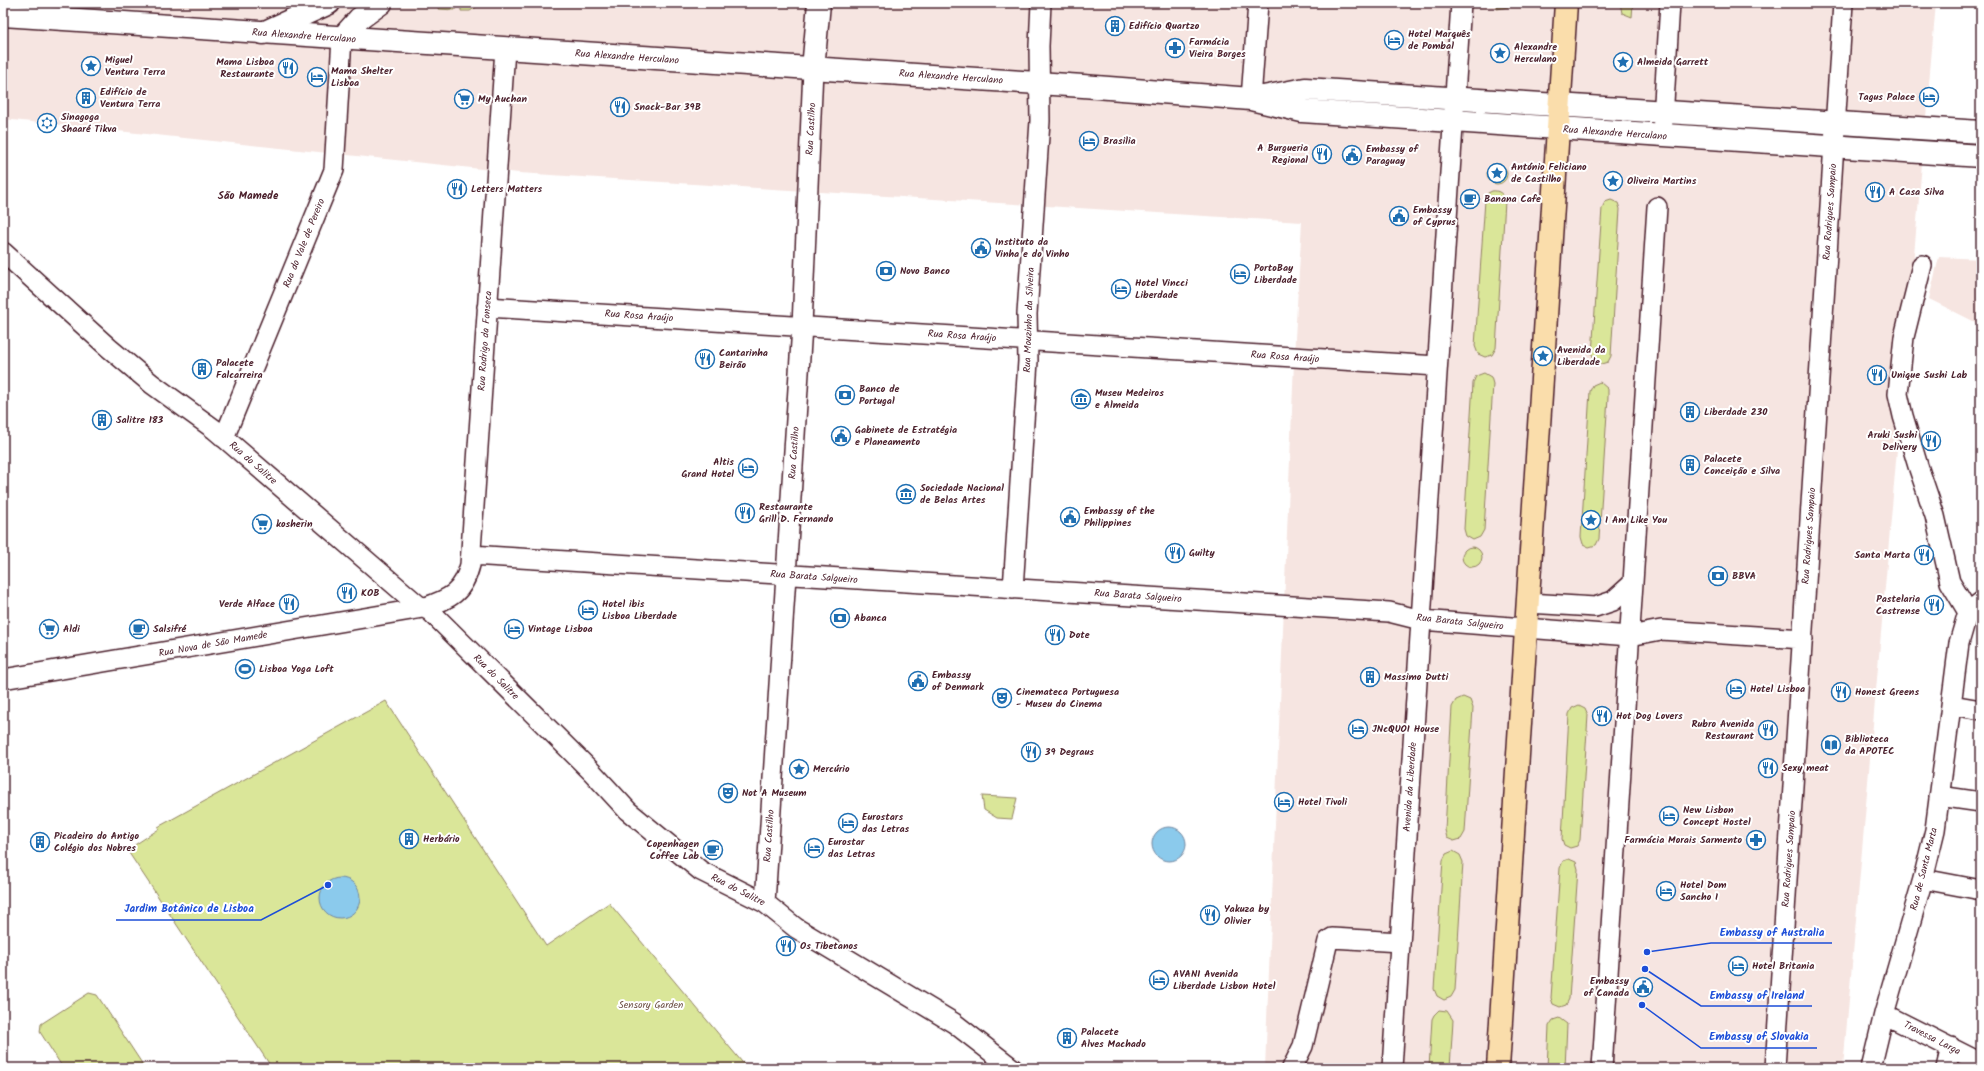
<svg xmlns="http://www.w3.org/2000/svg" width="1984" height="1071" font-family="Kalam,sans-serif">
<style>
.built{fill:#f6e5e1}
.green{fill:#dae699;stroke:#928262}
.water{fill:#8bcaec;stroke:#71869f}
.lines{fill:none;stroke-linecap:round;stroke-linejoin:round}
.minor-casing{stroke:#4a1f2b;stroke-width:22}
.tertiary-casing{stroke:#4a1f2b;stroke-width:25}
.secondary-casing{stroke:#4a1f2b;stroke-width:25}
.primary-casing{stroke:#4a1f2b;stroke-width:25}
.minor{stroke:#fff;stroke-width:19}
.tertiary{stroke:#fff;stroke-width:22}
.secondary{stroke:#fff;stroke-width:22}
.primary{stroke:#faddab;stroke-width:22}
.labels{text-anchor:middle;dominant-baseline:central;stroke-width:4;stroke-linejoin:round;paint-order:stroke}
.poi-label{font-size:10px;font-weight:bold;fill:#4a1f2b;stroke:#fff;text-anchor:start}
.street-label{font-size:10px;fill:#4a1f2b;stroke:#fff}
.park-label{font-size:10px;fill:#6e5146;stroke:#fff}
.neighbourhood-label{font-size:11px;font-weight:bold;fill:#4a1f2b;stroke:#fff}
.leader{fill:none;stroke:#1d4ed8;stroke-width:1.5}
.callout-dot{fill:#1d4ed8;stroke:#fff;stroke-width:1.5}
.callout-label{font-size:11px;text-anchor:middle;font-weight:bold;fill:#1d4ed8;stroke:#fff;stroke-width:4;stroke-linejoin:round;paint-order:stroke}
</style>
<rect width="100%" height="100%" fill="#fff"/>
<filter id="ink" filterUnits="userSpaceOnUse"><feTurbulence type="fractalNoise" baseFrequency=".025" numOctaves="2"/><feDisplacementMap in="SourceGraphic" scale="8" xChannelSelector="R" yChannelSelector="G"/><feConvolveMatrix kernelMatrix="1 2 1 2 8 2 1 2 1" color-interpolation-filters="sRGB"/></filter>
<g filter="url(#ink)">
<path class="built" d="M3 3H1936L1843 1068H1265L1295 338 1302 222 519 173 3 119Z
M1939 257 1981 259V325L1929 299Z"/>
<path class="green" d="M439 3H455V10L438 9Z
M461 3H483L470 11H461Z
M1497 3H1510L1508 7 1497 9Z
M1620 3H1633L1632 17 1622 13Z
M1487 174a10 10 0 1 1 20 0a10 10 0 1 1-20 0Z
M1492 191C1499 190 1504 194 1505 201L1496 348 1492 355 1485 357 1478 354 1475 346 1485 200 1488 193Z
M1611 200 1618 203 1620 209 1611 356 1608 362 1601 364 1595 361 1592 354 1602 208 1605 202Z
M1484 373 1491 377 1493 384 1484 530 1480 537 1473 540 1466 536 1464 529 1473 383 1476 376Z
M1600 382 1608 389V397L1599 539 1596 545 1589 547 1583 544 1581 537 1590 391 1593 385Z
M1462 557a10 10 0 1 1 20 0a10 10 0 1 1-20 0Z
M1463 697 1470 700 1473 708 1465 832 1461 839 1454 841 1447 838 1445 830 1452 707 1456 700Z
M386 701 546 946 609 903 747 1068H272L127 850 159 829 158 827Z
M1579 705 1585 708 1588 715 1580 840 1577 846 1570 848 1564 845 1562 839 1569 714 1572 708Z
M982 796 1017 798 1012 819 997 818 984 810Z
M1453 851 1460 855 1463 862 1455 990 1451 997 1444 1000 1437 996 1434 989 1443 860 1446 854Z
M1569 859 1576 862 1578 869 1569 999 1566 1005 1560 1007 1553 1004 1551 998 1560 868 1563 861Z
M89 993 97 995 145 1068H63L40 1032 41 1024Z
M1439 1010 1447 1011 1453 1020 1450 1068H1429L1432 1019 1434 1015Z
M1559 1018 1567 1024 1565 1068H1547L1549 1026 1553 1020Z"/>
<path class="water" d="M1152 844a17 17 0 1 1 34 0a17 17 0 1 1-34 0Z
M320 898a20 20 0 1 1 40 0a20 20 0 1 1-40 0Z"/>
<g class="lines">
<g class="minor-casing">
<path id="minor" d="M1251 99 1258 3
M1662 135 1670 3
M3 252 109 348 152 384 214 429 418 605 430 611 593 773 628 811 701 871 765 903 796 928 954 1023 1012 1068
M1922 265 1904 337 1898 394 1903 416 1918 466 1935 516 1950 582 1968 612
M487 307 1437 366
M224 438 334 170 342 38
M471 555 1389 612 1421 620 1630 636 1661 630 1803 639
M1013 589 1028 361 1027 314 1040 121 1039 46 1041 3
M1528 603 1595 607 1613 601 1633 583
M3 679 423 608C450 599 463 593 470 565L505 49
M1952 705 1981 710
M1939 796 1981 802
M1923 879 1981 890
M765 903 802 326 813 69
M1884 1014 1981 1063
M1292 1068 1303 1046 1328 941 1332 938 1400 942
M1392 1068 1461 3
M1602 1068 1657 207
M1775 1068 1843 3
M1871 1068 1884 1014 1923 879 1935 830 1959 643 1968 612 1981 602
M1946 1068 1951 1047"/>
</g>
<g class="tertiary-casing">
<path id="tertiary" d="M263 33 329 3
M342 38 359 19 381 3
M813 69 819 3"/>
</g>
<g class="secondary-casing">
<path id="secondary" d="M3 15 1083 86 1251 99 1302 111 1981 156
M1258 98 1305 89 1981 132"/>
</g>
<g class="primary-casing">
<path id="primary" d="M1498 1068 1566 3"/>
</g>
<use href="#minor" class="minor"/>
<use href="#tertiary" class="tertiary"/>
<use href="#secondary" class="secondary"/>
<use href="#primary" class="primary"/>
</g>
</g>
<defs>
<g id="building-ring" transform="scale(1)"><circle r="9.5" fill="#fff" stroke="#1f6fb2" stroke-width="1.5"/><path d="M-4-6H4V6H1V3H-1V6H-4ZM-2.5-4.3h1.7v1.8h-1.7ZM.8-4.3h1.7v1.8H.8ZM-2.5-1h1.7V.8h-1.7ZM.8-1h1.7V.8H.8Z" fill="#1f6fb2"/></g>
<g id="hotel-ring" transform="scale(1)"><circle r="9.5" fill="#fff" stroke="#1f6fb2" stroke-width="1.5"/><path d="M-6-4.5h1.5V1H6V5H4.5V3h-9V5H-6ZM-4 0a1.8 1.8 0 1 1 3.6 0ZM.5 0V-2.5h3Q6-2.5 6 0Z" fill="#1f6fb2"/></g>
<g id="pharmacy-ring" transform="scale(1)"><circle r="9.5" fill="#fff" stroke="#1f6fb2" stroke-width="1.5"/><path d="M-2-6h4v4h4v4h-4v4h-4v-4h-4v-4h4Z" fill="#1f6fb2"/></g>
<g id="sight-ring" transform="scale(1)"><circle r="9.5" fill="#fff" stroke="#1f6fb2" stroke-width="1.5"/><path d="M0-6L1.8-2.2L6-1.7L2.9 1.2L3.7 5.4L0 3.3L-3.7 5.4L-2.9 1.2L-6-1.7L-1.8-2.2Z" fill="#1f6fb2"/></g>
<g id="restaurant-ring" transform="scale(1)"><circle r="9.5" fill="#fff" stroke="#1f6fb2" stroke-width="1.5"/><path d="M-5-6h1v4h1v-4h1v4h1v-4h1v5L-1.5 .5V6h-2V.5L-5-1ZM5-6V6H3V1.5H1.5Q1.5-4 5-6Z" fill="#1f6fb2"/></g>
<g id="supermarket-ring" transform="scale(1)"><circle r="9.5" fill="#fff" stroke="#1f6fb2" stroke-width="1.5"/><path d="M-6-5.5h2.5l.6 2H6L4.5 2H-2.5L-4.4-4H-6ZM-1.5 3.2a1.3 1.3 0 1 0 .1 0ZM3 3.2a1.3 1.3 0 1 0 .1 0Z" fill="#1f6fb2"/></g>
<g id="synagogue-ring" transform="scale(1)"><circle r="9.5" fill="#fff" stroke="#1f6fb2" stroke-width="1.5"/><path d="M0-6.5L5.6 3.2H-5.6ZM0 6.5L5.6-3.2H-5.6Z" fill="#1f6fb2"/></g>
<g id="civic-ring" transform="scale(1)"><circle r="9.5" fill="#fff" stroke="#1f6fb2" stroke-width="1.5"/><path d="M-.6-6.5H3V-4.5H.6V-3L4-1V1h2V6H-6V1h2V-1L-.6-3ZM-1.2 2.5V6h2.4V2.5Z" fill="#1f6fb2"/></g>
<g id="cafe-ring" transform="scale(1)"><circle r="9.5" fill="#fff" stroke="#1f6fb2" stroke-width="1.5"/><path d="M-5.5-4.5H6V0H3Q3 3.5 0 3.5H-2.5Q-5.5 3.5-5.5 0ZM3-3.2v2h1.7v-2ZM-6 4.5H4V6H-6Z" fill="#1f6fb2"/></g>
<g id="bank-ring" transform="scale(1)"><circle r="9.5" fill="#fff" stroke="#1f6fb2" stroke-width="1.5"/><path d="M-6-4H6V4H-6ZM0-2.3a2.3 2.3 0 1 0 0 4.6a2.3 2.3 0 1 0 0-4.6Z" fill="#1f6fb2"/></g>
<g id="museum-ring" transform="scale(1)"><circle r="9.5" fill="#fff" stroke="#1f6fb2" stroke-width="1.5"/><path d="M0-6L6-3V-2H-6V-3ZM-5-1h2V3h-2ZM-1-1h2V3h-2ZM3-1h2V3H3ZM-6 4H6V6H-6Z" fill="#1f6fb2"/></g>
<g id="stadium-ring" transform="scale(1)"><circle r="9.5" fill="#fff" stroke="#1f6fb2" stroke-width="1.5"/><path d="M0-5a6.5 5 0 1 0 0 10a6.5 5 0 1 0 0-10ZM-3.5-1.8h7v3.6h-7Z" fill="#1f6fb2"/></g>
<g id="theatre-ring" transform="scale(1)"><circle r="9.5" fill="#fff" stroke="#1f6fb2" stroke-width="1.5"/><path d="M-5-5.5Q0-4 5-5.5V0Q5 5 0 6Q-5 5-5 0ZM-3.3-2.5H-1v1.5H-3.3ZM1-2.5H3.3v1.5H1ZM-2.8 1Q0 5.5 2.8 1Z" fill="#1f6fb2"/></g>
<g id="library-ring" transform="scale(1)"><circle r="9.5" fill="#fff" stroke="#1f6fb2" stroke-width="1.5"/><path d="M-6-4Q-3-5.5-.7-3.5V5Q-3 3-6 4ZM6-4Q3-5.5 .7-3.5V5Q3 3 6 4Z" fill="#1f6fb2"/></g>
</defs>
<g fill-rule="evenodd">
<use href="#building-ring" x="1115" y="26"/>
<use href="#hotel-ring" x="1394" y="40"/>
<use href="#pharmacy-ring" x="1175" y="48"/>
<use href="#sight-ring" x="1500" y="53"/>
<use href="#sight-ring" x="1623" y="62"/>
<use href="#sight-ring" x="91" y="66"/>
<use href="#restaurant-ring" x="288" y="68"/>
<use href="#hotel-ring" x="317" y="77"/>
<use href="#hotel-ring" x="1929" y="97"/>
<use href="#building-ring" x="86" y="98"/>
<use href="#supermarket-ring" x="464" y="99"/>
<use href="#restaurant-ring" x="620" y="107"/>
<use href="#synagogue-ring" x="47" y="123"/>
<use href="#hotel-ring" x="1089" y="141"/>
<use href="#restaurant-ring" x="1322" y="154"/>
<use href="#civic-ring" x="1352" y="155"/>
<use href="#sight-ring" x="1497" y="173"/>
<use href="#sight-ring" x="1613" y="181"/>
<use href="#restaurant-ring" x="457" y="189"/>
<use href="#restaurant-ring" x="1875" y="192"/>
<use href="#cafe-ring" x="1470" y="199"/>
<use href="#civic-ring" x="1399" y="216"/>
<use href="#civic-ring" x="981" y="248"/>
<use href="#bank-ring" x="886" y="271"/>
<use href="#hotel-ring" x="1240" y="274"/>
<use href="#hotel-ring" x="1121" y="289"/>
<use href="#sight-ring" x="1543" y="356"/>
<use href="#restaurant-ring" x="705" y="359"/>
<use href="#building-ring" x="202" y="369"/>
<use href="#restaurant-ring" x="1877" y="375"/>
<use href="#bank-ring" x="845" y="395"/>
<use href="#museum-ring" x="1081" y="399"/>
<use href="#building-ring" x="1690" y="412"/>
<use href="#building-ring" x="102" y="420"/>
<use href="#civic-ring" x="841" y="436"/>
<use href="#restaurant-ring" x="1931" y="441"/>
<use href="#building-ring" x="1690" y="465"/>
<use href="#hotel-ring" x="748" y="468"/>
<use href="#museum-ring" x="906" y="494"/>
<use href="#restaurant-ring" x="745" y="513"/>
<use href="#civic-ring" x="1070" y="517"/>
<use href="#sight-ring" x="1591" y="520"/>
<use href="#supermarket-ring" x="262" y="524"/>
<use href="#restaurant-ring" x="1175" y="553"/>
<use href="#restaurant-ring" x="1924" y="555"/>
<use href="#bank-ring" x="1718" y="576"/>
<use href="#restaurant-ring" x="347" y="593"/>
<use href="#restaurant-ring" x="289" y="604"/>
<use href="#restaurant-ring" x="1934" y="605"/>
<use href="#hotel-ring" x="588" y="610"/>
<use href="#bank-ring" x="840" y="618"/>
<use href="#supermarket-ring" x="49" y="629"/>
<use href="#cafe-ring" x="139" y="629"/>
<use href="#hotel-ring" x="514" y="629"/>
<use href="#restaurant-ring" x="1055" y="635"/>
<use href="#stadium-ring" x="245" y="669"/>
<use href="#building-ring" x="1370" y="677"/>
<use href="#civic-ring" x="918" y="681"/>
<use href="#hotel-ring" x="1736" y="689"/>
<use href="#restaurant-ring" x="1841" y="692"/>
<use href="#theatre-ring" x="1002" y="698"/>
<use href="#restaurant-ring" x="1602" y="716"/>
<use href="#hotel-ring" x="1358" y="729"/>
<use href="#restaurant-ring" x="1768" y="730"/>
<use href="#library-ring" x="1831" y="745"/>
<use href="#restaurant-ring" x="1031" y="752"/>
<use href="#restaurant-ring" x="1768" y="768"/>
<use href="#sight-ring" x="799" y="769"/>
<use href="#theatre-ring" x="728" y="793"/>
<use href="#hotel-ring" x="1284" y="802"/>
<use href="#hotel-ring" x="1669" y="816"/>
<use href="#hotel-ring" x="848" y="823"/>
<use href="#building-ring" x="409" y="839"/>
<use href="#pharmacy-ring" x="1756" y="840"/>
<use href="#building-ring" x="40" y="842"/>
<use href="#hotel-ring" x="814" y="848"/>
<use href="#cafe-ring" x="713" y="850"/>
<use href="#hotel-ring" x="1666" y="891"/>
<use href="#restaurant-ring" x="1210" y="915"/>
<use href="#restaurant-ring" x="786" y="946"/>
<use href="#hotel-ring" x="1738" y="966"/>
<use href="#hotel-ring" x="1159" y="980"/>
<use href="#civic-ring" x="1643" y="987"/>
<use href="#building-ring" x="1067" y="1038"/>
</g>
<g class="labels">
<g class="poi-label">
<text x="1129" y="26">Edifício Quartzo</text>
<text x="1408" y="34">Hotel Marquês<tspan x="1408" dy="12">de Pombal</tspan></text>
<text x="1189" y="42">Farmácia<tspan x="1189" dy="12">Vieira Borges</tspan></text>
<text x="1514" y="47">Alexandre<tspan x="1514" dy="12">Herculano</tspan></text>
<text x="105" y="60">Miguel<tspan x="105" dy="12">Ventura Terra</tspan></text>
<text x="274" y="62" text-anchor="end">Mama Lisboa<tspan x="274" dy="12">Restaurante</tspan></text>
<text x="1637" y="62">Almeida Garrett</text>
<text x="331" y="71">Mama Shelter<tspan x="331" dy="12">Lisboa</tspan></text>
<text x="100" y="92">Edifício de<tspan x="100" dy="12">Ventura Terra</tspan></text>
<text x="1915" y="97" text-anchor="end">Tagus Palace</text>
<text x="478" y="99">My Auchan</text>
<text x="634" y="107">Snack-Bar 39B</text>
<text x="61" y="117">Sinagoga<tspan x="61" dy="12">Shaaré Tikva</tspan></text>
<text x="1103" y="141">Brasilia</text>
<text x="1308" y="148" text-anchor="end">A Burgueria<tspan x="1308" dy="12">Regional</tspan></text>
<text x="1366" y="149">Embassy of<tspan x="1366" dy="12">Paraguay</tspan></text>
<text x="1511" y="167">António Feliciano<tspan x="1511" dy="12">de Castilho</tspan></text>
<text x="1627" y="181">Oliveira Martins</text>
<text x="471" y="189">Letters Matters</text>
<text x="1889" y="192">A Casa Silva</text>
<text x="1484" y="199">Banana Cafe</text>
<text x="1413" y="210">Embassy<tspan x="1413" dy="12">of Cyprus</tspan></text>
<text x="995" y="242">Instituto da<tspan x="995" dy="12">Vinha e do Vinho</tspan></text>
<text x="1254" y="268">PortoBay<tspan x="1254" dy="12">Liberdade</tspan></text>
<text x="900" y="271">Novo Banco</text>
<text x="1135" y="283">Hotel Vincci<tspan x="1135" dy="12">Liberdade</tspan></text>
<text x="1557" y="350">Avenida da<tspan x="1557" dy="12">Liberdade</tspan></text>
<text x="719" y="353">Cantarinha<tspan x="719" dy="12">Beirão</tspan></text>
<text x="216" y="363">Palacete<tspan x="216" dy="12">Falcarreira</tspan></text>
<text x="1891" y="375">Unique Sushi Lab</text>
<text x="859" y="389">Banco de<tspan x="859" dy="12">Portugal</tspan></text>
<text x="1095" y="393">Museu Medeiros<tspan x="1095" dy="12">e Almeida</tspan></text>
<text x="1704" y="412">Liberdade 230</text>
<text x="116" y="420">Salitre 183</text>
<text x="855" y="430">Gabinete de Estratégia<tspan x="855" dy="12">e Planeamento</tspan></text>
<text x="1917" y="435" text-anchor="end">Aruki Sushi<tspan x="1917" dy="12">Delivery</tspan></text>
<text x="1704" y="459">Palacete<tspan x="1704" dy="12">Conceição e Silva</tspan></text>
<text x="734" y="462" text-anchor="end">Altis<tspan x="734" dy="12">Grand Hotel</tspan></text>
<text x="920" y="488">Sociedade Nacional<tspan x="920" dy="12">de Belas Artes</tspan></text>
<text x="759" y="507">Restaurante<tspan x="759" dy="12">Grill D. Fernando</tspan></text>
<text x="1084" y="511">Embassy of the<tspan x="1084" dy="12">Philippines</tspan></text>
<text x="1605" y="520">I Am Like You</text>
<text x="276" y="524">kosherin</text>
<text x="1189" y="553">Guilty</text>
<text x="1910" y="555" text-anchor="end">Santa Marta</text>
<text x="1732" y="576">BBVA</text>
<text x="361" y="593">KOB</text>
<text x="1920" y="599" text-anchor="end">Pastelaria<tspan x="1920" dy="12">Castrense</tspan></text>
<text x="275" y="604" text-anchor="end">Verde Alface</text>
<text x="602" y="604">Hotel ibis<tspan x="602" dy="12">Lisboa Liberdade</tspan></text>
<text x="854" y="618">Abanca</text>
<text x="63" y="629">Aldi</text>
<text x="153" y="629">Salsifré</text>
<text x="528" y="629">Vintage Lisboa</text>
<text x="1069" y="635">Dote</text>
<text x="259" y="669">Lisboa Yoga Loft</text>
<text x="932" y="675">Embassy<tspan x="932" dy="12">of Denmark</tspan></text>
<text x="1384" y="677">Massimo Dutti</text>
<text x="1750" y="689">Hotel Lisboa</text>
<text x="1016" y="692">Cinemateca Portuguesa<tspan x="1016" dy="12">- Museu do Cinema</tspan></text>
<text x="1855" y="692">Honest Greens</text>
<text x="1616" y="716">Hot Dog Lovers</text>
<text x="1754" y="724" text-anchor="end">Rubro Avenida<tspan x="1754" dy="12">Restaurant</tspan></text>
<text x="1372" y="729">JNcQUOI House</text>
<text x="1845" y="739">Biblioteca<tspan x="1845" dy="12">da APOTEC</tspan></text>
<text x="1045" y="752">39 Degraus</text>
<text x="1782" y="768">Sexy meat</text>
<text x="813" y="769">Mercúrio</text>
<text x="742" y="793">Not A Museum</text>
<text x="1298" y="802">Hotel Tivoli</text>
<text x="1683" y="810">New Lisbon<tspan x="1683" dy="12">Concept Hostel</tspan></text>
<text x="862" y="817">Eurostars<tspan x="862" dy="12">das Letras</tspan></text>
<text x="54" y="836">Picadeiro do Antigo<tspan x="54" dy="12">Colégio dos Nobres</tspan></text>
<text x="423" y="839">Herbário</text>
<text x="1742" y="840" text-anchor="end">Farmácia Morais Sarmento</text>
<text x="828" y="842">Eurostar<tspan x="828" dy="12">das Letras</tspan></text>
<text x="699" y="844" text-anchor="end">Copenhagen<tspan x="699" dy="12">Coffee Lab</tspan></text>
<text x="1680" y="885">Hotel Dom<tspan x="1680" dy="12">Sancho I</tspan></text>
<text x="1224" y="909">Yakuza by<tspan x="1224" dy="12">Olivier</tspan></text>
<text x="800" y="946">Os Tibetanos</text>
<text x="1752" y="966">Hotel Britania</text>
<text x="1173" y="974">AVANI Avenida<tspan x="1173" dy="12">Liberdade Lisbon Hotel</tspan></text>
<text x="1629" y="981" text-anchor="end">Embassy<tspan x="1629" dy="12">of Canada</tspan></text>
<text x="1081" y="1032">Palacete<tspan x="1081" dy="12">Alves Machado</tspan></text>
</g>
<g class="street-label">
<text transform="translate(304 36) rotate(4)">Rua Alexandre Herculano</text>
<text transform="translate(627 57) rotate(4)">Rua Alexandre Herculano</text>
<text transform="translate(951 77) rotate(4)">Rua Alexandre Herculano</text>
<text transform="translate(811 129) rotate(-87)">Rua Castilho</text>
<text transform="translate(1615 133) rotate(4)">Rua Alexandre Herculano</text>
<text transform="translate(1830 212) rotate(-86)">Rua Rodrigues Sampaio</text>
<text transform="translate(304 243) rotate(-68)">Rua do Vale de Pereiro</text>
<text transform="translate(639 316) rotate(4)">Rua Rosa Araújo</text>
<text transform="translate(1029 320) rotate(-88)">Rua Mouzinho da Silveira</text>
<text transform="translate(962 336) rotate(4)">Rua Rosa Araújo</text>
<text transform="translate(485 341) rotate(-86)">Rua Rodrigo da Fonseca</text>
<text transform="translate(1285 357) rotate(4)">Rua Rosa Araújo</text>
<text transform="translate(794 453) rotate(-86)">Rua Castilho</text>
<text transform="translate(253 463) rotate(41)">Rua do Salitre</text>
<text transform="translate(1809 536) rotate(-86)">Rua Rodrigues Sampaio</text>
<text transform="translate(814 577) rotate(4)">Rua Barata Salgueiro</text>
<text transform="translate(1138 596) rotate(4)">Rua Barata Salgueiro</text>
<text transform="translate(1460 622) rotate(6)">Rua Barata Salgueiro</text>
<text transform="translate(213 644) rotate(-10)">Rua Nova de São Mamede</text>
<text transform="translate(496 677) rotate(45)">Rua do Salitre</text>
<text transform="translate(1410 787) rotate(-86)">Avenida da Liberdade</text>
<text transform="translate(769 836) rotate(-86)">Rua Castilho</text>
<text transform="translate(1789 859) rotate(-86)">Rua Rodrigues Sampaio</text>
<text transform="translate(1924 869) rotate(-76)">Rua de Santa Marta</text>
<text transform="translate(738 890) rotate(27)">Rua do Salitre</text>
<text transform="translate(1932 1038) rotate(27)">Travessa Larga</text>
</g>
<g class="park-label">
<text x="651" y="1005">Sensory Garden</text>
</g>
<g class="neighbourhood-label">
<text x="248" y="196">São Mamede</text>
</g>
</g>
<path class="leader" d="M328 885L261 920H116M1647 952L1711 943H1832M1645 969L1701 1006H1812M1642 1005L1701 1048H1817"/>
<g class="callout-dot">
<circle cx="328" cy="885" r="4"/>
<circle cx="1647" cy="952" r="4"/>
<circle cx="1645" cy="969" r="4"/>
<circle cx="1642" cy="1005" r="4"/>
</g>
<g class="callout-label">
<text x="189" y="912">Jardim Botânico de Lisboa</text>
<text x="1772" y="936">Embassy of Australia</text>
<text x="1757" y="999">Embassy of Ireland</text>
<text x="1759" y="1040">Embassy of Slovakia</text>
</g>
<rect width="1984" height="1071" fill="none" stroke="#fff" stroke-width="16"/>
<rect x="8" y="8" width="1968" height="1055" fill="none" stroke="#4a1f2b" stroke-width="1.5" filter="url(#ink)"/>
</svg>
